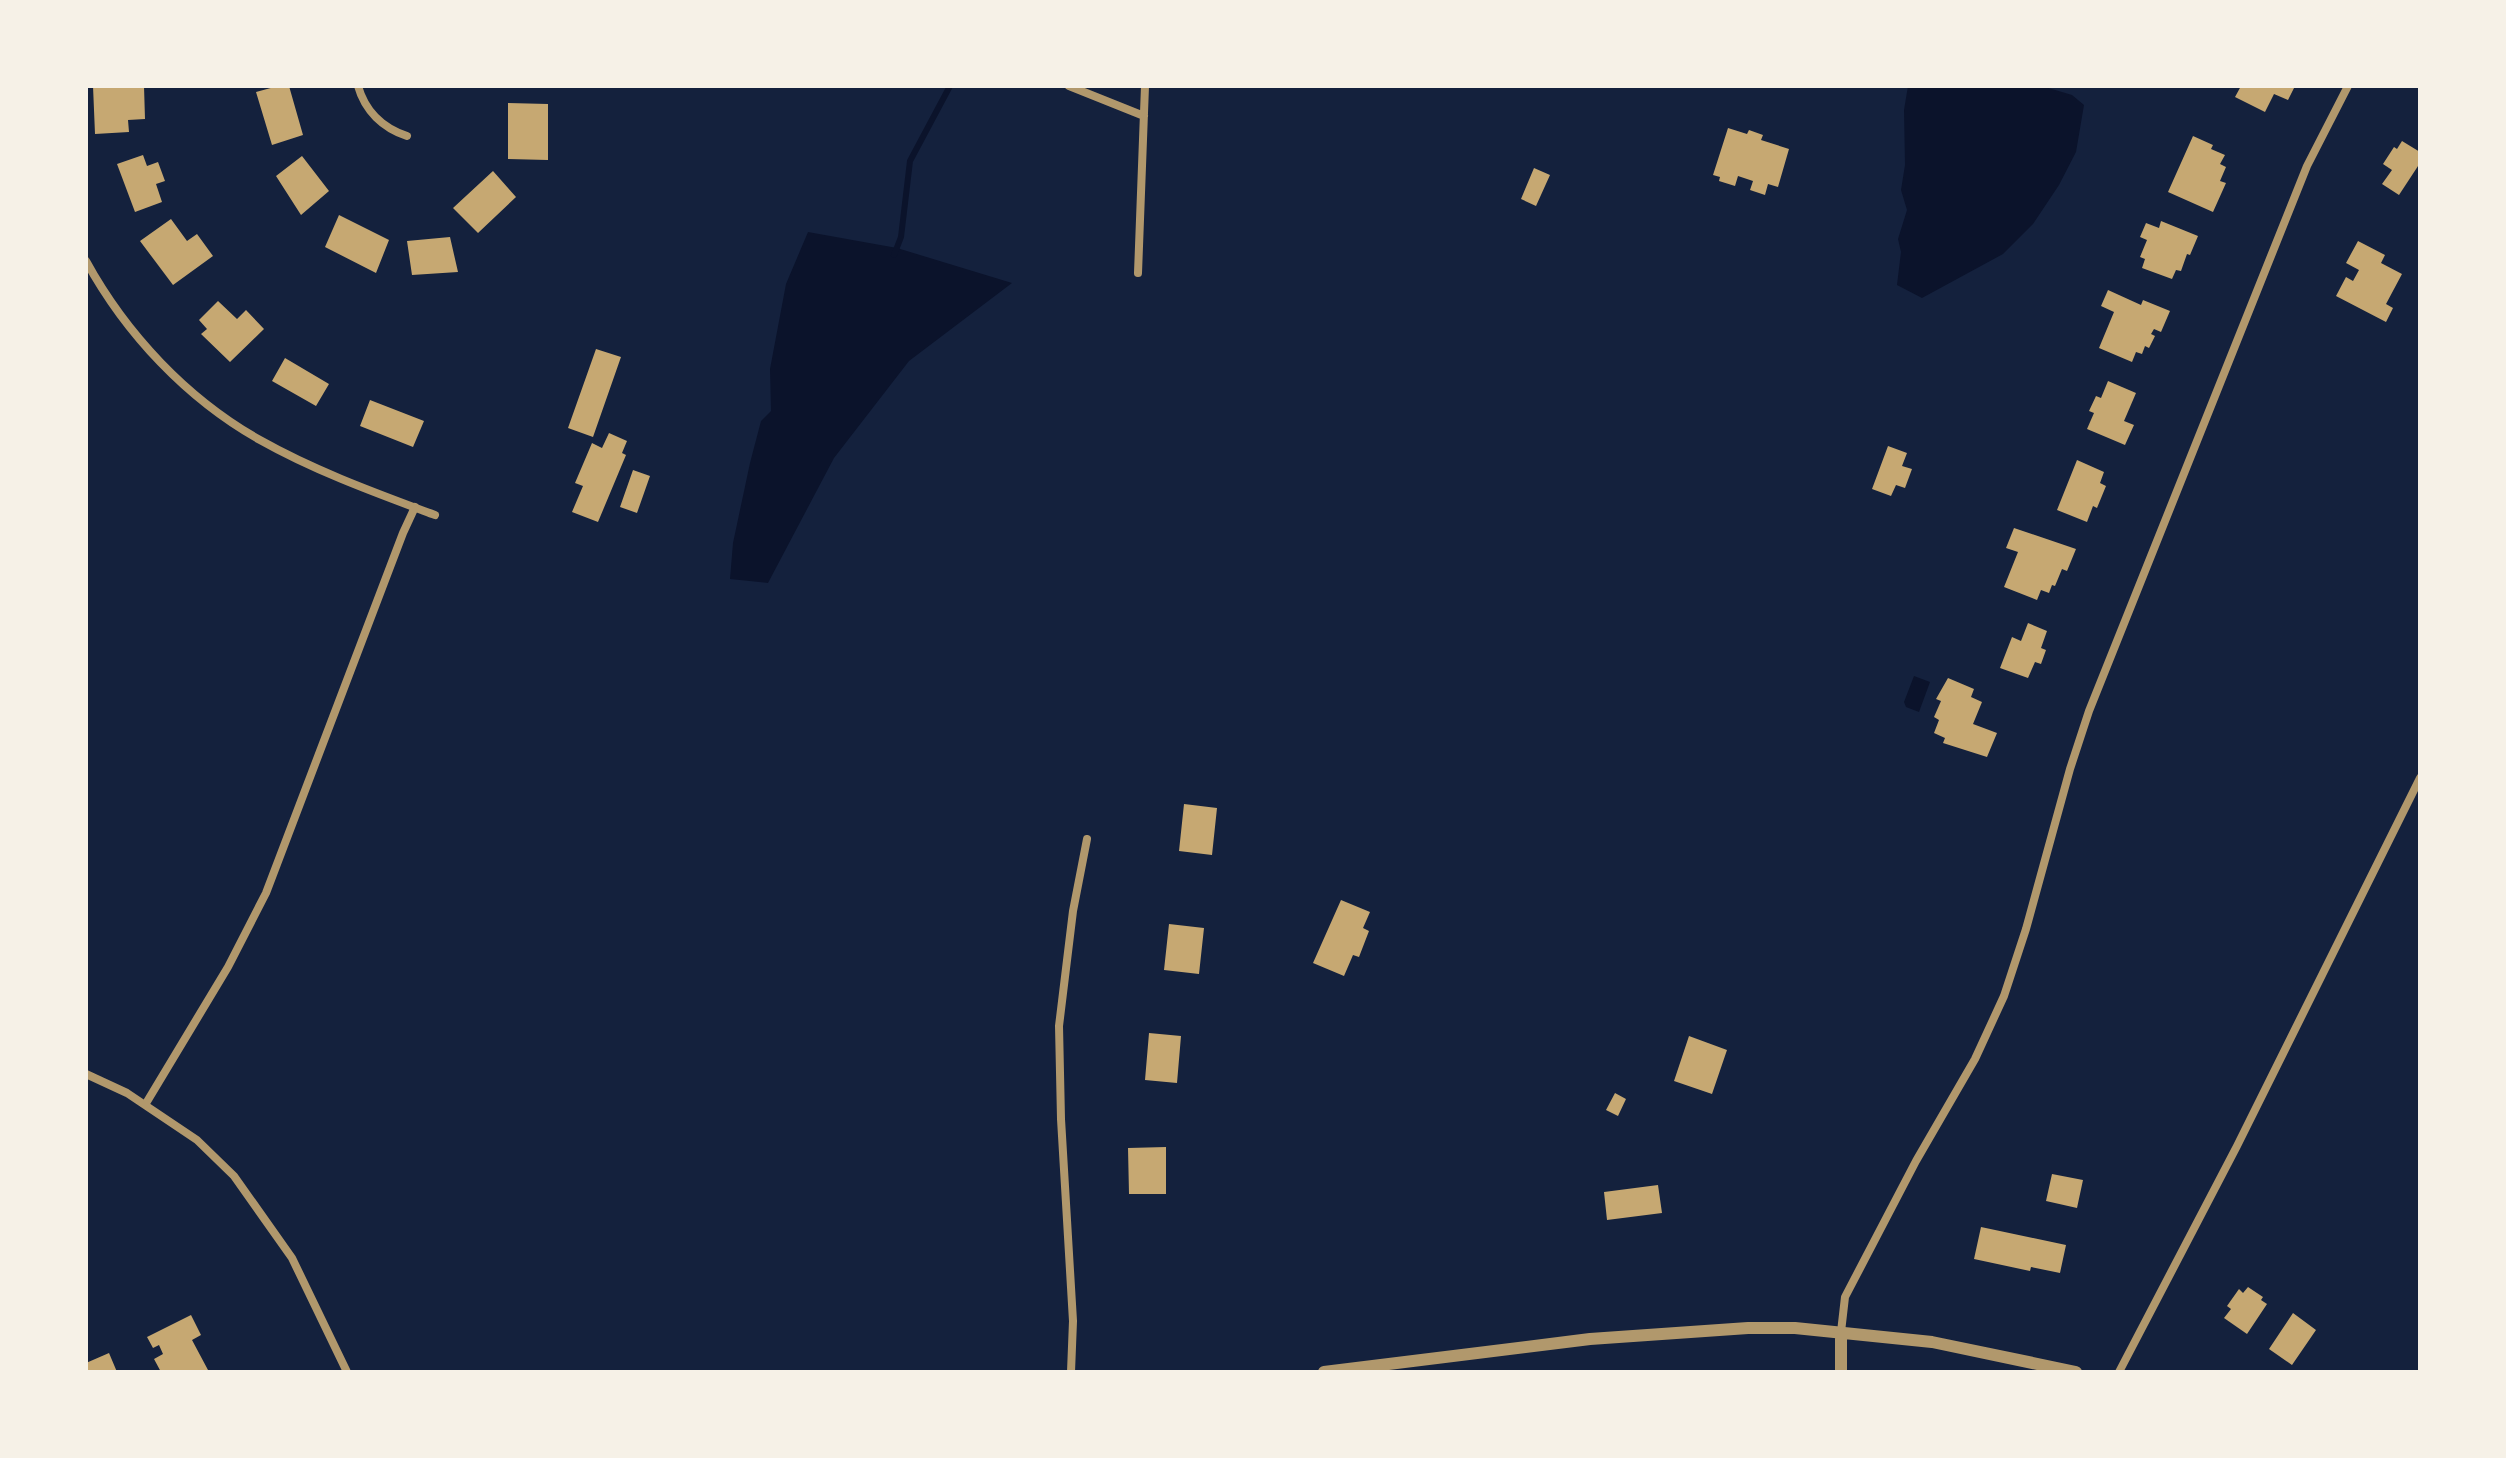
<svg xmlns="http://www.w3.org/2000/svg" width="2506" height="1458" font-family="'Archivo Narrow',sans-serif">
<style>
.water{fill:#0b132b}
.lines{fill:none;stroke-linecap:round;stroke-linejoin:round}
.stream{stroke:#0b132b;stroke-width:6}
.building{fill:#c6a872}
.minor{stroke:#b1986c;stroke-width:8}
.tertiary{stroke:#b1986c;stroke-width:12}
</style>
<rect width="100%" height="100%" fill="#14213d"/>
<path class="water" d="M1908 86H2042L2072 95 2084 105 2076 152 2059 185 2033 224 2003 254 1922 298 1897 285 1901 252 1898 239 1907 210 1901 190 1905 165 1904 110Z
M808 232 897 248 1012 283 909 361 834 458 768 583 730 579 733 543 750 463 761 421 771 411 770 369 786 284Z
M1914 676 1930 682 1919 712 1906 707 1904 702Z"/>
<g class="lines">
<path class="stream" d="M894 255 901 237 910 161 950 86"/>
</g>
<path class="building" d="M93 86H144L145 119 128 120 129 132 95 134Z
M278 86H289L303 135 272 145 256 92Z
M2241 86H2295L2288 100 2274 94 2265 112 2235 97Z
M508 103 548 104V160L508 159Z
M1728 128 1747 134 1749 130 1763 135 1761 140 1789 149 1778 187 1768 184 1765 195 1750 190 1753 181 1738 176 1735 186 1719 181 1720 177 1713 175Z
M2193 136 2213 145 2211 149 2225 155 2220 164 2226 167 2220 181 2226 183 2213 212 2168 192Z
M2402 141 2420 152V163L2399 195 2382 184 2392 170 2383 164 2394 147 2397 149Z
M143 155 147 166 158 162 165 181 156 184 162 202 135 212 117 164Z
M302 156 329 191 301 215 276 176Z
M1534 168 1550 175 1536 206 1521 199Z
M493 171 516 197 478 233 453 208Z
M339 215 389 240 376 273 325 247Z
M171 219 187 241 197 234 213 256 173 285 140 241Z
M2161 221 2198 236 2190 255 2187 254 2181 271 2176 270 2172 279 2142 268 2145 259 2140 257 2147 240 2140 237 2146 223 2159 228Z
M450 237 458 272 412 275 407 241Z
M2358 241 2385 255 2381 263 2402 274 2386 304 2393 308 2386 322 2336 296 2346 277 2353 281 2359 270 2346 263Z
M2108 290 2141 305 2143 300 2170 311 2161 332 2154 329 2151 334 2155 336 2149 348 2145 346 2142 354 2136 352 2132 362 2099 348 2114 312 2101 306Z
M218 301 237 319 246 310 264 329 230 362 201 334 207 329 199 320Z
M596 349 621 357 593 437 568 428Z
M285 358 329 384 316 406 272 381Z
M2108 381 2136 393 2124 421 2134 425 2125 445 2087 429 2094 413 2089 411 2096 396 2101 398Z
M370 400 424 421 413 447 360 426Z
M609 433 627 441 622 453 626 455 598 522 572 512 583 486 575 483 592 443 602 448Z
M1888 446 1907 453 1902 466 1912 469 1905 488 1896 485 1891 496 1872 489Z
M2077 460 2104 472 2100 483 2106 486 2097 508 2093 506 2087 522 2057 510Z
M633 470 650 476 637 513 620 507Z
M2014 528 2076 549 2067 571 2062 569 2055 586 2052 585 2049 593 2041 590 2037 600 2004 587 2018 552 2006 548Z
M2028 623 2047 631 2041 648 2046 650 2041 664 2035 662 2028 678 2000 668 2012 637 2021 641Z
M1948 678 1974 689 1971 697 1982 702 1973 724 1997 733 1987 757 1943 743 1945 738 1934 733 1939 720 1934 717 1941 701 1936 699Z
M1184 804 1217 808 1212 855 1179 851Z
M1341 900 1370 912 1363 928 1369 931 1359 957 1353 955 1344 976 1313 963Z
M1169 924 1204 928 1199 974 1164 970Z
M1149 1033 1181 1036 1177 1083 1145 1080Z
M1689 1036 1727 1050 1712 1094 1674 1081Z
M1615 1093 1626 1099 1618 1116 1606 1110Z
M1166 1147V1194H1129L1128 1148Z
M2052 1174 2083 1180 2077 1208 2046 1201Z
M1658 1185 1662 1213 1607 1220 1604 1192Z
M1981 1227 2066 1245 2060 1273 2031 1267 2030 1271 1974 1259Z
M2248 1287 2263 1297 2261 1300 2267 1304 2247 1334 2224 1318 2231 1309 2227 1306 2239 1289 2243 1293Z
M2293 1313 2316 1330 2292 1365 2269 1349Z
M191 1315 201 1335 192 1340 208 1370 161 1372 154 1359 163 1354 159 1345 153 1348 147 1337Z
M109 1353 117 1372H86V1363Z"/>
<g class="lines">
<path class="minor" d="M358 86C365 111 383 128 407 136
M1069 86 1144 116
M86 261C126 334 187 399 260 440 315 471 376 493 435 515
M1138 273 1145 86
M86 1074 127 1093 197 1140 234 1176 292 1258 347 1372
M145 1105 228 967 266 893 403 533 415 507
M1841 1332 1845 1297 1916 1161 1975 1059 2004 996 2026 929 2070 769 2089 711 2307 166 2348 86
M1071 1372 1073 1321 1061 1119 1059 1026 1073 911 1087 839
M2119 1372 2237 1146 2420 778"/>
<path class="tertiary" d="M1841 1332V1372
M1324 1372 1590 1339 1748 1328H1795L1932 1342 2076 1372"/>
</g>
<rect width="2506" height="1458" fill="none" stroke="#f6f1e7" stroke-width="176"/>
</svg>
